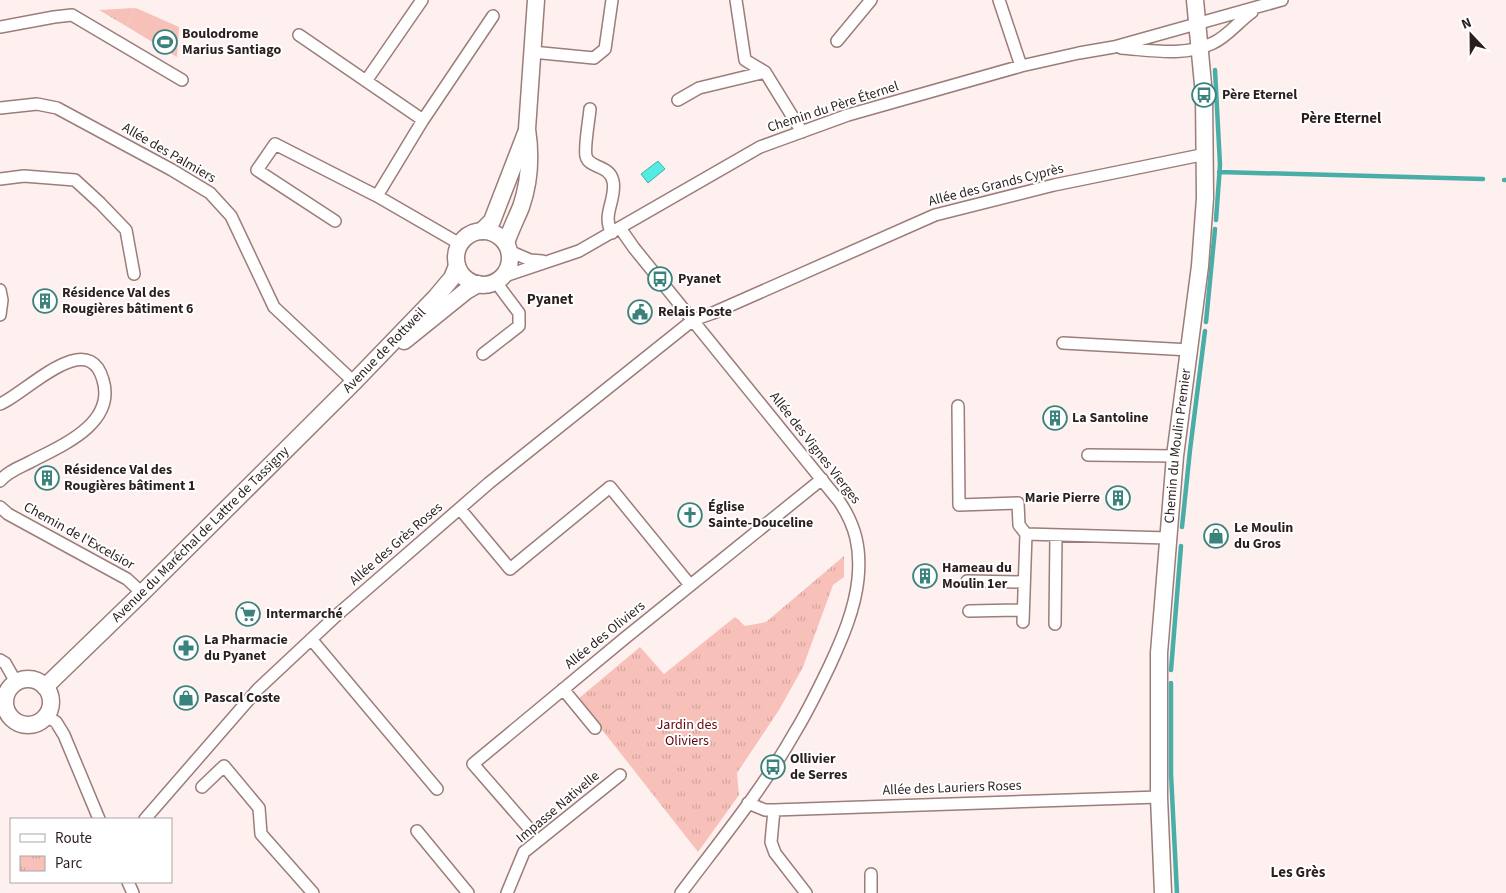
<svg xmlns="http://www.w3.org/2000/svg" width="1506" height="893" font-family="'Source Sans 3',sans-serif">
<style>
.park{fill:url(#park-tufts)}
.pitch{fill:#f7c1b9}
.water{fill:#54ebe2;stroke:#48aea7}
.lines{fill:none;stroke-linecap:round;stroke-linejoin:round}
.stream{stroke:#48aea7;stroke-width:4.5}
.minor-casing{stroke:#9b7d79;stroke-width:14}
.secondary-casing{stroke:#9b7d79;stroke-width:19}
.minor{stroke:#fff;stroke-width:11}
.secondary{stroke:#fff;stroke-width:16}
.labels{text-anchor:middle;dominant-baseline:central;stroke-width:4;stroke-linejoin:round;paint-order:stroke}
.poi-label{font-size:14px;font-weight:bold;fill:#2b1f1e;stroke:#fff;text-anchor:start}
.street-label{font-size:14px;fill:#2b1f1e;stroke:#fff}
.park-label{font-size:14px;fill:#640508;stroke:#fff}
.neighbourhood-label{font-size:15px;font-weight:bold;fill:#2b1f1e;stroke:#fff}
</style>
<defs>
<pattern id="park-tufts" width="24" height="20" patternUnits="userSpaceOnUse" patternTransform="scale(1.25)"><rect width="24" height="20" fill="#f7c1b9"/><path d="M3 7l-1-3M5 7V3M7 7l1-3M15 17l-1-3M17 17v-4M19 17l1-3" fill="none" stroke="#d4a59f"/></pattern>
</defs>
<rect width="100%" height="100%" fill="#fef0ee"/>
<path class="park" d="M136 8 126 26 99 10Z
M844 556V577L833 585 803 667 779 710 737 773 739 795 698 852 578 699 640 647 664 674 735 617 745 626 766 622Z"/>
<path class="pitch" d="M136 8 179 27 177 57 126 26Z"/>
<path class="water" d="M658 161 665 169 648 183 641 174Z"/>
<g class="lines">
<path class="stream" d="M1215 70 1220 165 1216 220
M1219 172 1483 179
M1504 180H1506
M1206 322 1215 229
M1182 527 1190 450 1205 331
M1171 670 1181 546
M1171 683V774L1177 893"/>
<g class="minor-casing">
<path id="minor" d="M736 0 745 60 765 72 802 132
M999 0 1021 66
M0 27 54 17 72 15 182 80
M299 35 423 120
M837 41 871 0
M1121 48C1150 50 1185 57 1213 43 1227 37 1239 21 1252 12
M532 52 594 58 605 49 612 0
M366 81 422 0
M678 100 699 88 765 72
M0 108 37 104 57 108 172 170 210 193 231 216 274 307 354 382
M590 109C589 120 584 147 586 156 589 169 609 164 613 181 617 199 601 215 612 233
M0 179 24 176 75 180 100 203 126 230 134 274
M377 196 423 120 493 16
M335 221 257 170 275 144 377 196 460 244
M620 228 634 248 839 501C856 526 861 549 858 579 855 609 842 639 830 665 819 688 808 711 795 732 763 789 720 841 681 893
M509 251 530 260 542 261
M502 277 579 251 760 147 848 115 1021 66 1079 53 1114 47 1282 0
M0 290 2 300 0 315
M1063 343 1190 350
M483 354 519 326V313L501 289 497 280
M0 404C24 395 88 326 103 380 116 423 63 445 32 461 21 467 8 471 0 481
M958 406 959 505 1018 503 1019 525 1026 534 1168 538
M1088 455 1175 456
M0 507 8 514 127 579 142 593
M460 509 510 569 610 487 690 585
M967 581 1024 582
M969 611 1023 610
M1023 622 1026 534
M1055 624 1056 535
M311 639 437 789
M0 660 5 663 16 682
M563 689 595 728
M46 716 56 722 64 735 99 819
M202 787 224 766 259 808 261 834 313 893
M748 803 765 810H774L1159 797
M774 810 771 842 775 853 806 893
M145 819 258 689 337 615 489 483 693 320 713 313 935 215 1054 185 1206 154
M527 826 473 764 625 638 822 479
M417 831 468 893
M871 874V893
M128 882 133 893
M507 893 524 852 620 775"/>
</g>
<g class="secondary-casing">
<g id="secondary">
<path d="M482 231 492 221 526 133"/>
<circle cx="483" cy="258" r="27"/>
<path d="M506 243C510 231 516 219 521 207 530 181 531 155 527 129L536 0"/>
<path d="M404 341 466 291 478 284"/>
<circle cx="28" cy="702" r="23"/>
<path id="s1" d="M45 687 142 593 354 382 436 297 452 278 457 266"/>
<path id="s2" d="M1163 893 1159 797V653L1175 456 1200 266 1205 198 1204 95 1195 0"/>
</g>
</g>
<use href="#minor" class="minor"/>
<use href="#secondary" class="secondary"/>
</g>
<defs>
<g id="stadium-ring" transform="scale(1.25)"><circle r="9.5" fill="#fff" stroke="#3a827c" stroke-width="1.5"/><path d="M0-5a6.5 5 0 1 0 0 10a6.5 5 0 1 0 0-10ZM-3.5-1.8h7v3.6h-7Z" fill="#3a827c"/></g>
<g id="bus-ring" transform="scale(1.25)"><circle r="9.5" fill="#fff" stroke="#3a827c" stroke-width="1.5"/><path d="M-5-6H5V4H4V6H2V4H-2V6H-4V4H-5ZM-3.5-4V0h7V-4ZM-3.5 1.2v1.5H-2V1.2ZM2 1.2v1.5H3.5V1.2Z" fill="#3a827c"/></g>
<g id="building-ring" transform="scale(1.25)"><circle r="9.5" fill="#fff" stroke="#3a827c" stroke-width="1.5"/><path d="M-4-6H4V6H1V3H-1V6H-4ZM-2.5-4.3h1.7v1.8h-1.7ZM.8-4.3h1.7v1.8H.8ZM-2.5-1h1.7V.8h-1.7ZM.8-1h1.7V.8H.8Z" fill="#3a827c"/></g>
<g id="civic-ring" transform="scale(1.25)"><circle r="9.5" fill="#fff" stroke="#3a827c" stroke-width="1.5"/><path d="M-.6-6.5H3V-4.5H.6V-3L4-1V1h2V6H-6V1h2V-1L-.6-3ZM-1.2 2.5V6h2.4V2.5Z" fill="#3a827c"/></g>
<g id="church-ring" transform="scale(1.25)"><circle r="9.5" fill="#fff" stroke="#3a827c" stroke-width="1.5"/><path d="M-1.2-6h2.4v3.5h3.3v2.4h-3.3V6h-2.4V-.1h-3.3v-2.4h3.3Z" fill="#3a827c"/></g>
<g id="shop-ring" transform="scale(1.25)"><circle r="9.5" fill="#fff" stroke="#3a827c" stroke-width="1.5"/><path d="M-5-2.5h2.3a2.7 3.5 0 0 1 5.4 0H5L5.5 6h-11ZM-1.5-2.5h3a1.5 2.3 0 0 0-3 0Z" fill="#3a827c"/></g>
<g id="supermarket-ring" transform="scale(1.25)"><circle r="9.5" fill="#fff" stroke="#3a827c" stroke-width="1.5"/><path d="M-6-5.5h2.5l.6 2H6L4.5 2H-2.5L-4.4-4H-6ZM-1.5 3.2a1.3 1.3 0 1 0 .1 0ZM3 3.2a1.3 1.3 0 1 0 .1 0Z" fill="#3a827c"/></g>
<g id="pharmacy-ring" transform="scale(1.25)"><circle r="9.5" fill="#fff" stroke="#3a827c" stroke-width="1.5"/><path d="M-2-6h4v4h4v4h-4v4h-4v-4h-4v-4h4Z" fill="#3a827c"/></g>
</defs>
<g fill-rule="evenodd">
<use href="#stadium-ring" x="165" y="42"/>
<use href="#bus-ring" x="1204" y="95"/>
<use href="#bus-ring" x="660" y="279"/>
<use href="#building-ring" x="45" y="301"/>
<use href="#civic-ring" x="640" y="312"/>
<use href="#building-ring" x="1055" y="418"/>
<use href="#building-ring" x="47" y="478"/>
<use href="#building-ring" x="1118" y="498"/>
<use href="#church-ring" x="690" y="515"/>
<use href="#shop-ring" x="1216" y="536"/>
<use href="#building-ring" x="925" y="576"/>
<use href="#supermarket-ring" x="248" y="614"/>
<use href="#pharmacy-ring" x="186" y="648"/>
<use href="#shop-ring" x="186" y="698"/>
<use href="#bus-ring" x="773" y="767"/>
</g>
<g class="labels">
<g class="poi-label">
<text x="182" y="34">Boulodrome<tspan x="182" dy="16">Marius Santiago</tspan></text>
<text x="1222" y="95">Père Eternel</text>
<text x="678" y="279">Pyanet</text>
<text x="62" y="293">Résidence Val des<tspan x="62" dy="16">Rougières bâtiment 6</tspan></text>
<text x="658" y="312">Relais Poste</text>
<text x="1072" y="418">La Santoline</text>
<text x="64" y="470">Résidence Val des<tspan x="64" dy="16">Rougières bâtiment 1</tspan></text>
<text x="1100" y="498" text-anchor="end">Marie Pierre</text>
<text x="708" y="507">Église<tspan x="708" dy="16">Sainte-Douceline</tspan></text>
<text x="1234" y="528">Le Moulin<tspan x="1234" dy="16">du Gros</tspan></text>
<text x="942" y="568">Hameau du<tspan x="942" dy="16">Moulin 1er</tspan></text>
<text x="266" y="614">Intermarché</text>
<text x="204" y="640">La Pharmacie<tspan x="204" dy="16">du Pyanet</tspan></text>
<text x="204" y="698">Pascal Coste</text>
<text x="790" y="759">Ollivier<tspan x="790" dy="16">de Serres</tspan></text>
</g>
<g class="street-label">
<text transform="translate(833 107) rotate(-18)">Chemin du Père Éternel</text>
<text transform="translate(169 153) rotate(30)">Allée des Palmiers</text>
<text transform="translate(996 185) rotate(-14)">Allée des Grands Cyprès</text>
<text stroke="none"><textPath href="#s1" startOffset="478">Avenue de Rottweil</textPath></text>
<text stroke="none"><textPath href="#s2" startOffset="448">Chemin du Moulin Premier</textPath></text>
<text transform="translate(815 448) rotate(52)">Allée des Vignes Vierges</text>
<text stroke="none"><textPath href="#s1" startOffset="218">Avenue du Maréchal de Lattre de Tassigny</textPath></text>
<text transform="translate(79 536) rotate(29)">Chemin de l'Excelsior</text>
<text transform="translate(396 544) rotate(-41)">Allée des Grès Roses</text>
<text transform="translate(605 635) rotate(-39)">Allée des Oliviers</text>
<text transform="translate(952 788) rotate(-2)">Allée des Lauriers Roses</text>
<text transform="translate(558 807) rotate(-40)">Impasse Nativelle</text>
</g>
<g class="park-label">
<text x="687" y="725">Jardin des<tspan x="687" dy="16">Oliviers</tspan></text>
</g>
<g class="neighbourhood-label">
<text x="1341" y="118">Père Eternel</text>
<text x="550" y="299">Pyanet</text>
<text x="1298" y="872">Les Grès</text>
</g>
</g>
<rect x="10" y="818" width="162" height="65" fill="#ffffff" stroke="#aaa5a5"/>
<rect x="20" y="834" width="25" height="8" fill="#ffffff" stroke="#aaa5a5"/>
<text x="55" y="843" font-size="15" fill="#2b1f1e">Route</text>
<rect x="20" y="856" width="25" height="15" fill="url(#park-tufts)" stroke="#aaa5a5"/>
<text x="55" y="868" font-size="15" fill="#2b1f1e">Parc</text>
<g transform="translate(1471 35) rotate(338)" stroke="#ffffff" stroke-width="4" paint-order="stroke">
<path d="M0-4L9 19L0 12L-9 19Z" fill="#2b1f1e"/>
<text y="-8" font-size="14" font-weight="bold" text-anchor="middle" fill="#2b1f1e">N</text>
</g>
</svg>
